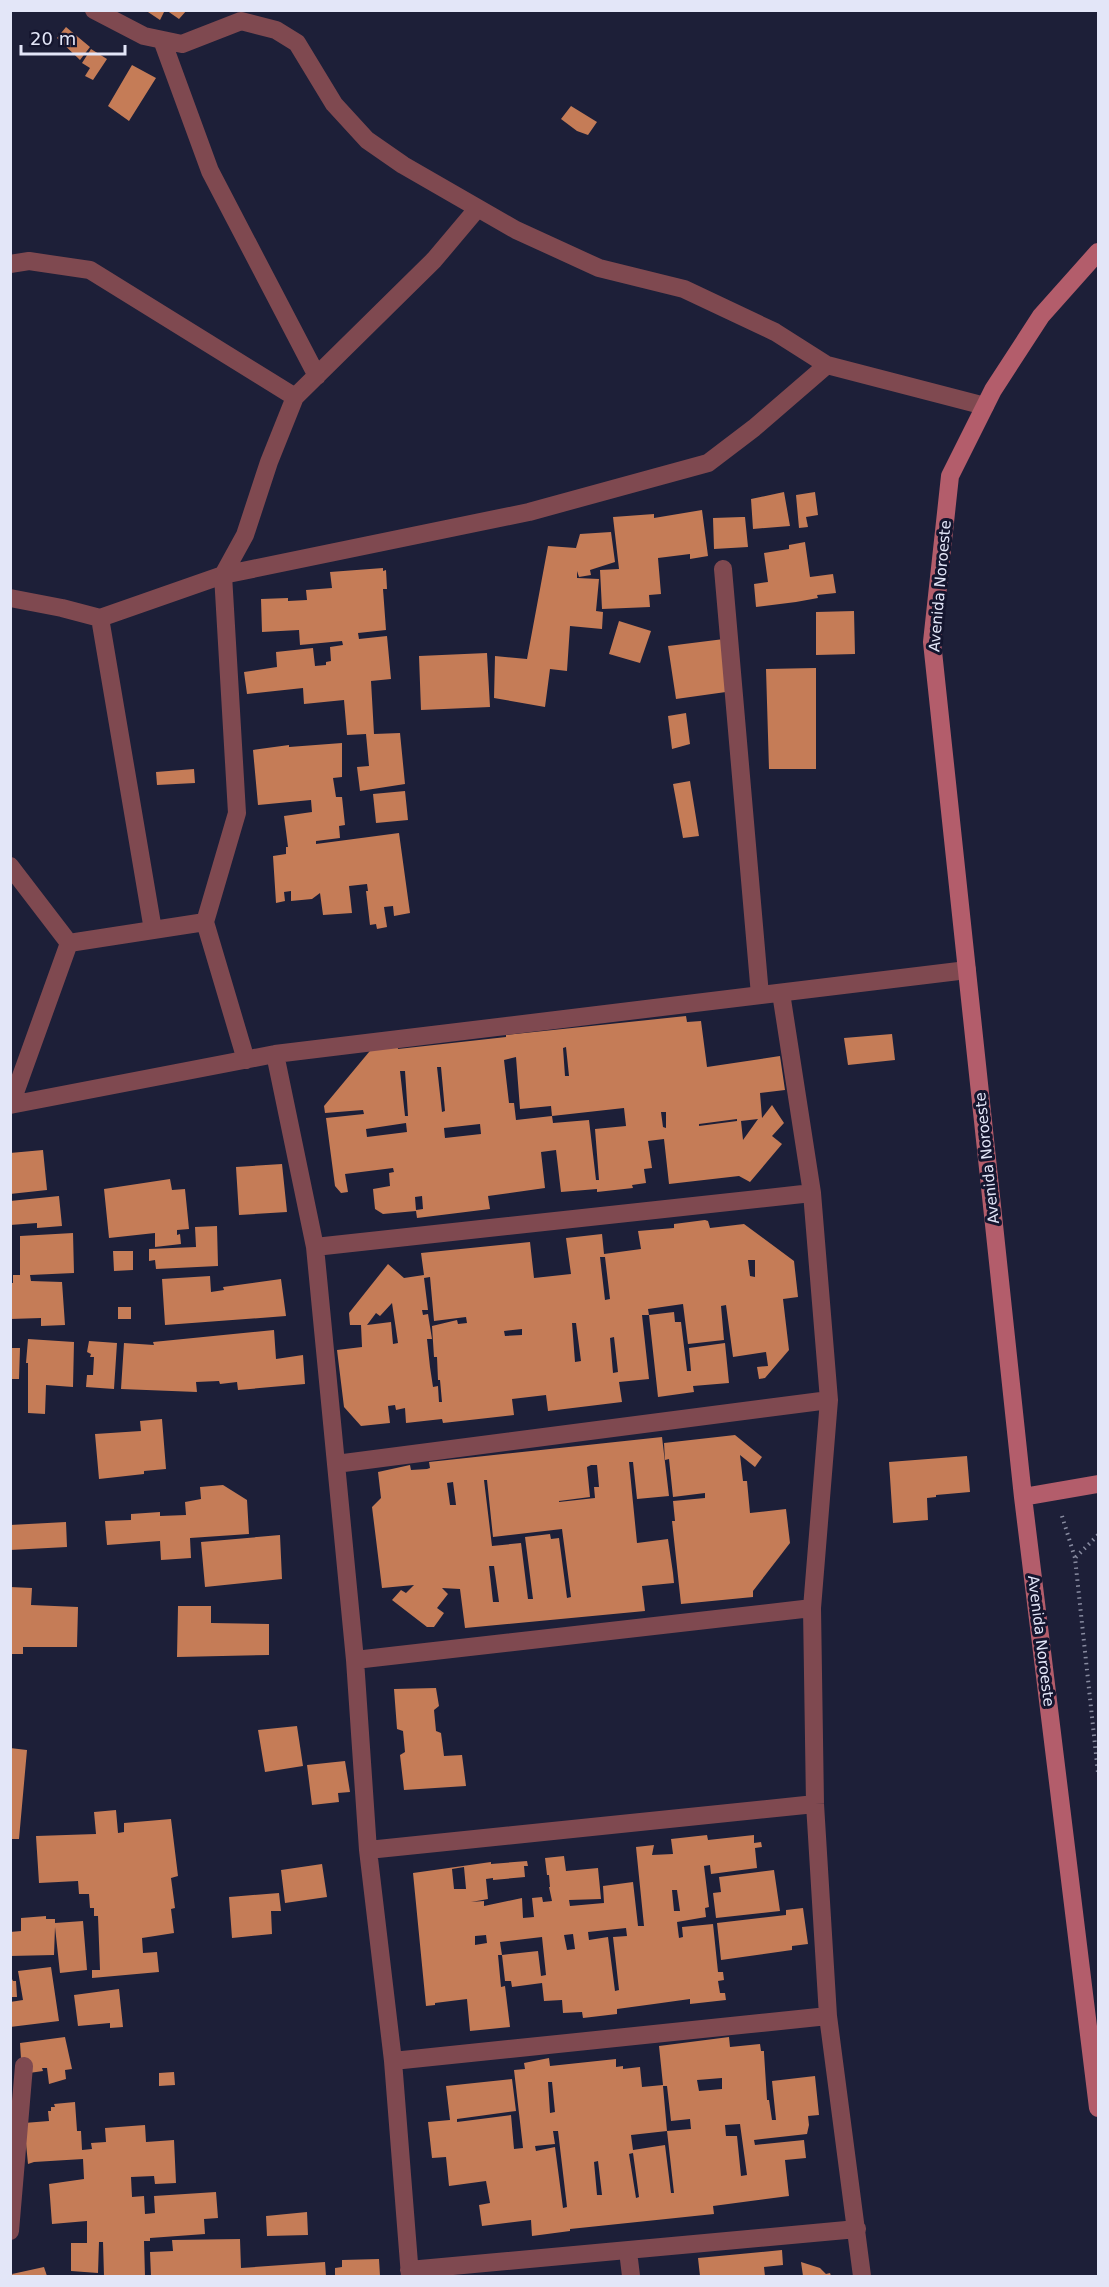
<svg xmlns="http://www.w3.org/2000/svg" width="1109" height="2287" font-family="'DejaVu Sans',sans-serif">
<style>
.building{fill:#c57c57;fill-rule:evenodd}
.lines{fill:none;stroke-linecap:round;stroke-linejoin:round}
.path{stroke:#888ba0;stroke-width:4;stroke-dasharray:1.5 4.5;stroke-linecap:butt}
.street{stroke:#7f4950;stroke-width:18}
.secondary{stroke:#b35d6b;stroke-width:18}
.labels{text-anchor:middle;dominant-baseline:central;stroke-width:6;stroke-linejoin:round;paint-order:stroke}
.street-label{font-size:15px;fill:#e3e6f8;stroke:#14152e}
</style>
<rect width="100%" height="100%" fill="#1d1f38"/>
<path class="building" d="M145 10H165L160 20Z
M166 10H187L179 19Z
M66 27 90 47 80 60 57 38Z
M91 49 107 59 93 80 85 76 90 68 82 63Z
M132 65 156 78 129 121 108 106Z
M571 106 597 122 588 135 577 131 561 119Z
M784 492 790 526 753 529 751 499Z
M815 492 818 515 806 517 808 527 799 528 796 495Z
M702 510 708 556 690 559V554L658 558 661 594 649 595 650 607 602 609 600 570 619 569 613 517 654 514V518Z
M742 517H745L748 547 714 549 713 518Z
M611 532 615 562 590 570 591 575 579 577 577 571V578L599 579 596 611 603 612 602 629 570 626 567 671 550 669 545 707 494 698 495 656 527 659 548 546 576 548 580 534Z
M805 542 810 577 833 574 836 593 817 595 818 598 796 602 756 607 754 584 768 582 764 553 789 549V545Z
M383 568V571L386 570 387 589H383L386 630 358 633 359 639 387 636 391 679 371 681 374 734 400 733 405 784 360 791 357 767 369 766 366 734 347 735 344 700 304 704 303 688 247 694 244 672 277 667 276 652 313 648 315 666 326 665V662L331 661 330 647 343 645 342 641 300 645 299 630 262 632 261 599 288 598V601L307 600 306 590 332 588 330 572Z
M854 611 855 654 816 655V612Z
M619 621 651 631 640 663 609 654Z
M724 639 733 691 676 699 668 646Z
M487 653 490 707 421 710 419 656Z
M816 668V769H769L766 669Z
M686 713 690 744 672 749 668 716Z
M342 743V777L333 778 336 797H342L345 825 339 826 340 838 316 841V844L399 833 410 913 394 916 393 906 384 907 387 927 377 929 376 924 370 925 366 891H368L367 884 349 886 352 913 323 915 320 893 312 899 291 901V891L284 892 285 901 276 903 273 856 286 854V847H288L284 816 312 812 311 800 258 805 253 750 289 745V747Z
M194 769 195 783 157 785 156 772Z
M690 781 699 836 683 838 673 784Z
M405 791 408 820 376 823 373 794Z
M686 1016 687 1022 701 1021 707 1067 780 1056 785 1090 760 1093 762 1118 772 1105 784 1123 772 1136 782 1144 750 1182 739 1176 669 1184 664 1139 648 1141 652 1168 644 1169 646 1183 632 1185 633 1188 597 1192V1189L561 1192 556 1150 541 1152 545 1188 488 1196 490 1209 417 1218 416 1211 383 1214 375 1209 373 1189 390 1186 389 1173 394 1172 393 1168 345 1174 348 1192 341 1193 335 1186 326 1118 364 1114 363 1110 325 1113 324 1106 374 1046 397 1043 398 1049 506 1037V1035ZM566 1047 569 1076H565L563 1048ZM516 1057 520 1109 551 1106 552 1116 516 1120 514 1103H509L504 1060ZM437 1067H441L445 1111 442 1112ZM400 1071H405L408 1116H405ZM624 1108 626 1126 595 1129 599 1180H596L589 1120 553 1123 552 1116ZM661 1112H666V1128L663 1127ZM737 1119V1121L699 1126V1124ZM758 1119 743 1140 741 1121ZM406 1123 407 1132 367 1137 366 1129ZM480 1124 481 1134 445 1138 444 1128ZM422 1196 423 1209 416 1210 415 1197Z
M892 1034 895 1060 848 1065 844 1038Z
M43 1150 47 1190 10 1194V1153Z
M282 1164 287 1212 239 1215 236 1167Z
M170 1179 172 1190 185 1189 189 1229 177 1230V1235L180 1234 181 1244 155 1247V1233L109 1238 104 1189Z
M59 1196 62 1226 37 1228V1223L10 1225V1201Z
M705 1220 708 1221 710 1228 744 1224 794 1261 798 1297 783 1299 789 1350 765 1378 759 1379 757 1367 768 1366 766 1352 733 1357 726 1305 721 1306 724 1340 688 1344 683 1304 648 1309 649 1315H642L649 1379 619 1382 622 1402 548 1411 546 1395 512 1399 514 1415 443 1423 442 1419 406 1423 405 1408 396 1410 395 1405 388 1406 390 1423 361 1426 344 1407 337 1350 362 1347 361 1325H350L349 1313 388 1264 404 1278 424 1275 421 1253 530 1242 534 1278 571 1274 566 1238 602 1234 604 1254 641 1249 638 1231 674 1228V1224ZM600 1257H605L610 1299 605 1300ZM748 1260H755V1277L750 1276ZM430 1277 434 1321 466 1317 467 1323 458 1324 457 1320 432 1326 434 1357H437L438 1380H440L442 1402H439L438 1386 433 1387 430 1367 427 1339H432L428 1314 423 1315 422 1310H428L424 1278ZM392 1303 398 1343 393 1344 391 1322 367 1325 376 1313 380 1316ZM572 1323H576L581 1361 575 1362ZM522 1329V1335L505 1336 504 1331ZM614 1337 618 1372 613 1373 610 1338Z
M217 1226 218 1266 156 1269 155 1260 149 1261V1249L196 1247 195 1227Z
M73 1233 74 1273 30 1275 31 1281 62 1282 65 1325 41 1326V1318L10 1319V1283H13V1275H20V1236Z
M113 1251H133V1270L114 1271Z
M210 1276 211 1292 224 1290 223 1287 281 1279 286 1316 165 1325 162 1279Z
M118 1307H131V1319H118Z
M674 1312 675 1322H681L687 1371H691L689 1348 725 1343 729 1383 693 1386 694 1392 658 1397 649 1315Z
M274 1330 276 1359 303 1355 305 1384 238 1390 237 1382 220 1384 219 1381 196 1382 197 1392 121 1389 124 1343 154 1345 153 1342Z
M28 1339 74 1342 73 1387 46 1385 45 1414 28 1413V1363H26Z
M89 1341 117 1343 114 1389 86 1387 87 1375H93L94 1357H90L91 1354 87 1352Z
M10 1348H20L19 1379H10Z
M162 1419 166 1469 144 1471V1474L99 1479 95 1434 141 1431 140 1421Z
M735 1435 762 1457 755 1467 740 1455 743 1481H747L750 1513 786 1509 790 1543 753 1591V1597L681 1604 672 1521H675L673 1501 705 1498V1493L673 1497 669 1459 665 1460 664 1443Z
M662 1437 669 1496 637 1499 633 1462H629L637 1543 668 1539 673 1573 674 1583 642 1586 645 1611 465 1628 460 1589 442 1588 448 1594 437 1608 444 1613 434 1627H427L392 1600 401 1590 406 1593 414 1585 382 1588 372 1507 381 1498 378 1472 410 1465 411 1470 427 1469 430 1468 429 1462ZM591 1465H597L599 1487H594L595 1498 559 1502V1501L590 1497 587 1467ZM484 1480H487L493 1537 562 1529 571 1597 567 1598 559 1538 551 1539 550 1534 525 1537 533 1599H528L521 1543 492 1546ZM453 1482 456 1505H450L447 1483ZM489 1566H494L499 1602H493Z
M967 1456 970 1492 936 1495V1497L927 1498 928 1520 893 1523 889 1462Z
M223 1485 247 1500 249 1534 190 1538 191 1558 161 1560 160 1541 107 1545 105 1521 131 1520V1514L160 1512V1516L186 1515 185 1502 201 1499 200 1487Z
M66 1522 67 1547 10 1550V1525Z
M280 1535 282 1579 205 1587 201 1542Z
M10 1587 32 1588 31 1605 78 1607 77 1647H23V1654H10Z
M178 1606H211V1623L269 1624V1655L177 1657Z
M436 1688 439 1706 434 1710 436 1731 441 1733 444 1756 462 1755 466 1786 404 1790 400 1755 405 1752 403 1731 397 1729 394 1689Z
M297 1726 303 1766 265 1772 258 1730Z
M10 1748 27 1750 19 1839H10Z
M345 1761 350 1792 338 1793 339 1802 312 1805 307 1765Z
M116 1810 118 1833 124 1832V1823L171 1819 178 1876 171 1878 175 1908 171 1909 174 1933 142 1938 143 1953 157 1952 159 1972 92 1978V1970H100L98 1916H94V1908H90L89 1894H79L78 1881 39 1883 36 1836 96 1834 94 1812Z
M707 1835 708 1840 754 1835V1843L761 1842 762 1847 755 1848 757 1868 711 1874 710 1865 704 1866 709 1907 705 1908 706 1917 677 1922 679 1938 683 1937 682 1927 713 1924 718 1972H723L724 1980 718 1981 720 1993H725L726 2000 690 2004V1999L654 2004 617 2009V2014L583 2018 582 2012 563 2013 562 2000 544 2001 542 1983 512 1987 511 1981H505L502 1955H498L501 1987 505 1986 510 2027 470 2031 467 1999 435 2003V2005L426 2006 413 1873 491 1862V1864L527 1861 528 1866H524L525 1877 493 1880V1878L486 1879 488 1899 471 1902 484 1901V1906L522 1898 523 1918 534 1917 532 1898 542 1897 543 1902 552 1901 549 1887H550L549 1875H547L545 1858 564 1856 566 1871 598 1868 601 1899 569 1900 570 1906 604 1903 603 1886 633 1882 638 1926H644L636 1847 654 1845 652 1855 673 1854 671 1839ZM464 1867 466 1889H454L452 1869ZM672 1890H677L680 1911H674ZM626 1928 627 1936 613 1937 619 1990 615 1991 608 1937 589 1940 588 1932ZM573 1934 575 1949 567 1950 564 1935ZM486 1935 487 1943 475 1945V1936ZM542 1937 546 1975 541 1976 538 1951 502 1955 500 1942Z
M322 1864 327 1897 285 1903 281 1870Z
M774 1870 780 1911 716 1918 713 1893 721 1892 719 1877Z
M279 1893 281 1911H271L272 1934 232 1938 229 1897Z
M803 1908 808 1944 792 1946V1950L721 1960 717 1923 786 1915V1910Z
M46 1916V1919H55V1923L83 1921 87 1970 60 1973 55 1927 54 1955 10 1956V1932L21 1931V1918Z
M51 1967 59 2021 10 2027V2002L23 2000 18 1971Z
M10 1975 13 1981H16L17 1997H10Z
M119 1989 123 2027 110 2028V2023L78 2026 74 1995Z
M65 2037 72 2069 65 2070 66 2079 49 2084 47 2068H42L43 2071 22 2074 20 2043Z
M729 2037 730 2047 760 2044 761 2051H764V2053L767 2100H769L772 2120H776L772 2081 815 2076 819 2115 808 2116 809 2125 807 2134 754 2140 755 2145 804 2140 806 2158 785 2160 789 2196 713 2206 714 2214 570 2229V2231L532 2236 531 2220 482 2226 479 2205 490 2203 486 2181 449 2186 446 2157 432 2158 428 2122 450 2120 446 2086 512 2079 516 2111 457 2119V2122L511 2115 514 2149 523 2148 514 2070 525 2069 524 2063 549 2058 550 2066 616 2059V2067L623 2066V2069L640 2067 642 2087 663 2085 659 2046ZM722 2078V2089L699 2091 697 2080ZM548 2082H552L555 2112 550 2113ZM663 2086H667L671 2121 690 2119 691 2129 667 2131 674 2193H671L665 2145 633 2150 631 2135 667 2131ZM740 2124 747 2175 741 2176 737 2136H726L725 2125ZM553 2131H558L567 2207 563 2208 555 2147 536 2151 535 2146 555 2144ZM633 2153 639 2197 636 2198 629 2154ZM598 2161 602 2195H597L594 2162Z
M174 2072 175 2085 159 2086V2073Z
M75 2102 77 2131H81L82 2150 92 2149 91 2143 106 2142 105 2128 145 2125 146 2142 174 2140 176 2183 155 2184 154 2176 131 2177 132 2197 144 2196 145 2214 155 2213 154 2196 216 2192 218 2218 204 2219 205 2234 150 2238V2241H144L145 2276H104L103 2242H99L98 2273 71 2271V2243H87V2221L52 2224 49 2184 84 2179 83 2159 34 2162 28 2164 24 2123 49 2121 48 2111H51V2107H55L54 2104Z
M307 2212 308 2235 267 2236 266 2216Z
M240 2239 241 2268 325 2262 326 2276H151L150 2252 173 2251 172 2240Z
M782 2250 783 2265 764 2267 765 2276H700L698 2258Z
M379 2259 380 2276H335V2268L342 2267V2260Z
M801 2262 820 2268 826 2274 830 2273 831 2276H803Z
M44 2267 47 2276H13L12 2274Z"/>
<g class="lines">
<path class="path" d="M1062 1516 1075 1558
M1098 1535 1075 1558 1098 1773"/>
<path class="street" d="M94 10 144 36 182 44 241 21 276 30 297 43 334 104 367 140 403 165 516 230 599 268 684 289 775 332 827 365 985 406
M162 40 210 171 317 376
M10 264 29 261 90 270 295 397
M723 569 760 995
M10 598 62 608 100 618 223 575 529 512 708 463 754 428 827 365
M100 618 153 930
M10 866 69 943
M781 993 812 1193 829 1400 812 1608 815 1804 828 2016 862 2276
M275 1054 315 1247 355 1660 368 1850 393 2061 410 2276
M246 1060 205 922 237 813 223 575 245 535 269 462 295 397 434 260 477 209
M11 1104 69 943 205 922
M10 1105 275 1054 967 970
M315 1247 812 1193
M336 1464 829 1400
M355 1660 812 1608
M368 1850 815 1804
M393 2061 828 2016
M10 2231 24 2066
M628 2251 631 2276
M409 2270 857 2229"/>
<path class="secondary" d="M1098 252 1041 316 993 390 950 476 932 642 1023 1497 1098 2108
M1023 1497 1098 1484"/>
</g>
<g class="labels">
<g class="street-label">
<text transform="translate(940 586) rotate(-85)">Avenida Noroeste</text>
<text transform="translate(987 1158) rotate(-96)">Avenida Noroeste</text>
<text transform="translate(1041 1641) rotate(83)">Avenida Noroeste</text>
</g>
</g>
<rect width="1109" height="2287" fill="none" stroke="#e3e6f8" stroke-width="24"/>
<path d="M21 45v9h104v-9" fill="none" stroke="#e3e6f8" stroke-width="3"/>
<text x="30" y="45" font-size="18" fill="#e3e6f8" stroke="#14152e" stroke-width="4.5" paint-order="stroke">20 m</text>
</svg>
